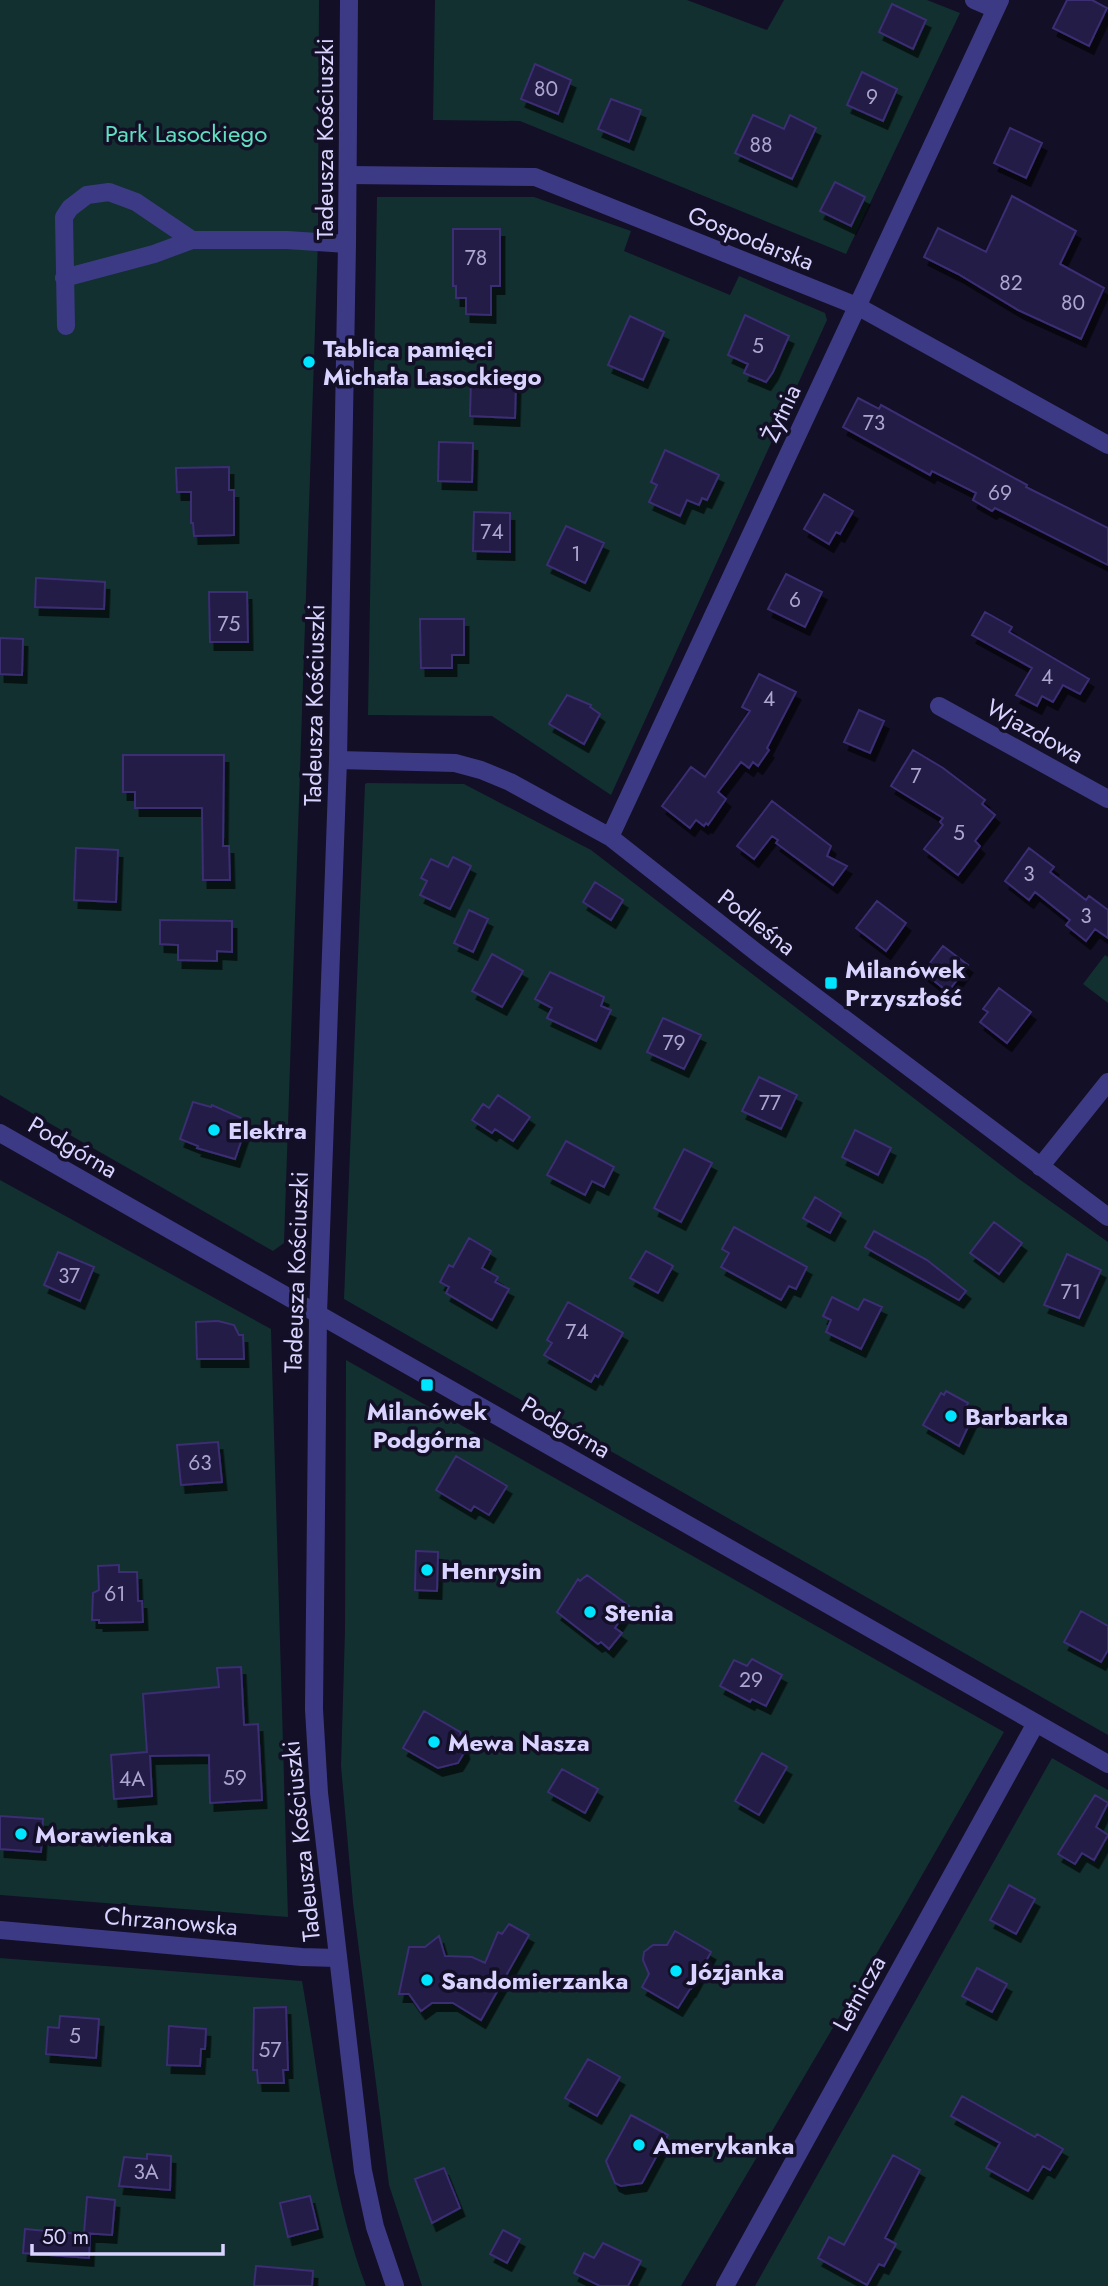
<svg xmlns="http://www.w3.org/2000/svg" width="1108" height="2286" font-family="Jost,sans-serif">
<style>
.green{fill:#12302f}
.building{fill:#241b47;stroke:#3b2d73;stroke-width:2;filter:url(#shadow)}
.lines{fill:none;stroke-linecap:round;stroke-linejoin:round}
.minor{stroke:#3d3a85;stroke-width:18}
.tertiary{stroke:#3d3a85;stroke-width:18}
.poi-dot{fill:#00e5ff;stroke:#130f26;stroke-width:2.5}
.labels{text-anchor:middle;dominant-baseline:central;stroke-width:7;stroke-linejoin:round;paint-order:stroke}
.number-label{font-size:21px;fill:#aca6d1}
.park-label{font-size:24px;fill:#5fe0c0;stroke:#130f26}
.street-label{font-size:24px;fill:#d9d4ff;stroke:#130f26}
.poi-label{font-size:24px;font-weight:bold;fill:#d9d4ff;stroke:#130f26;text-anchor:start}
</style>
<defs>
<filter id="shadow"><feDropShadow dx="4.5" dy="8" stdDeviation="0" flood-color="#0009"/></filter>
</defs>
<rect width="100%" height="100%" fill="#130f26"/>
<path class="green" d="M0 0H319L318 241 284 1243 273 1251 0 1095Z
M435 0H687L767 30 784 0H927L960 13 846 254 520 121 433 120Z
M377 197H534L631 231 624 251 730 295 739 276 825 313 827 320 611 795 492 716 368 715Z
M367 783 464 784 591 850 1019 1179 1108 1242V1735L344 1299 365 784Z
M1105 955 1108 957V1003L1083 984Z
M0 1180 271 1329 288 1917 0 1895Z
M346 1360 1004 1732 901 1912 681 2286H422L389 2185 353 1903 341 1766 345 1630Z
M1052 1758 1108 1790V2286H755Z
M0 1958 302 1981C320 2082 330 2189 366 2286H0Z"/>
<path class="building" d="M1067 0H1092L1107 8 1089 46 1053 28Z
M892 4 926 20 913 49 879 32Z
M535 64 571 80 558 114 521 99Z
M862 72 897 89 883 121 847 105Z
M611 99 641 110 629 142 598 129Z
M753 115 784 129 790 115 816 128 792 179 735 153Z
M1010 128 1042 143 1026 178 994 163Z
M835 182 865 197 851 226 820 211Z
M1012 196 1076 231 1060 264 1104 288 1081 339 1018 310 958 274 924 257 938 228 986 252Z
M453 229H500V286H491V315L466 314V298H456V286H453Z
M745 315 789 336 773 372 766 382 744 373 748 364 728 355Z
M630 316 664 332 643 380 608 365Z
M471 381 516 383 515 418 470 416Z
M858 398 879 409 881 405 1027 485 1026 487 1108 528V565L995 508 992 511 973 500 976 493 932 471 930 475 843 427Z
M439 442 473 443 472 482 438 481Z
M665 450 719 475 707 500 702 498 699 505 687 500 680 516 649 502 657 485 651 482Z
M229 467V490H234V535L194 536 193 523H191V492H177L176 468Z
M824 494 853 511 840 534 836 532 829 544 804 529Z
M474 512 510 513V552L473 551Z
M566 526 604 543 585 583 547 565Z
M786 574 822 592 805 627 768 609Z
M36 578 105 582 104 609 35 607Z
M209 592H247L248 642H210Z
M985 612 1012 627 1009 632 1089 679 1080 694 1063 685 1053 702 1042 696 1037 706 1016 695 1032 668 972 635Z
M420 619H464V655H452V668H421Z
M0 638 23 639 22 675 0 674Z
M759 674 796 692 767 748 769 750 758 766 753 762 749 768 741 762 718 792 726 799 708 825 706 823 704 826 696 820 690 828 662 806 691 767 705 777 750 711 742 707Z
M567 695 591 705 590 707 600 714 584 744 549 724Z
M859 710 884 721 870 753 844 742Z
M913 750 943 768 985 800 982 804 995 815 975 841 980 846 958 875 924 849 943 825 940 822 943 818 891 786Z
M123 755H224L223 846H229L230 880H203L202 808H135V792H123Z
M772 801 831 846 827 856 847 866 833 885 776 843 778 840 772 836 754 859 737 846Z
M76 848 118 850 116 902 74 900Z
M1029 848 1054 867 1050 872 1086 900 1089 896 1108 910V938L1095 929 1086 941 1066 925 1070 920 1035 892 1029 900 1005 881Z
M453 857 471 866 450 909 420 895 427 881 421 878 431 859 448 867Z
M595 882 623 900 611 920 583 902Z
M877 901 906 923 886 951 856 928Z
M469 910 488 919 473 952 454 943Z
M160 920 232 921V952L217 951V961L178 960V945L160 944Z
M943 946 968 965 948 992 923 972Z
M492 954 523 971 502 1007 472 991Z
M550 972 604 997 601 1006 611 1010 596 1041 547 1018 552 1008 535 999Z
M999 988 1031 1012 1007 1043 980 1022 988 1012 983 1009Z
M663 1018 701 1035 684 1069 647 1052Z
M759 1077 797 1095 781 1129 742 1111Z
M498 1095 530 1117 513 1141 495 1129 492 1133 472 1120 483 1104 489 1108Z
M193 1102 211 1107 212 1105 248 1121 235 1159 197 1148 198 1146 180 1139Z
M855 1130 891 1148 878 1175 842 1157Z
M566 1141 614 1167 604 1187 592 1181 585 1195 547 1175Z
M684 1149 712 1163 681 1222 654 1208Z
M815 1197 841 1213 830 1233 803 1218Z
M994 1222 1022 1243 999 1274 970 1253Z
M734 1227 807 1267 796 1289 789 1286 781 1300 721 1267 729 1253 722 1249Z
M874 1231 927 1260 966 1291 959 1300 865 1247Z
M469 1238 491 1251 482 1268 498 1277 495 1282 509 1289 492 1320 446 1293 449 1287 440 1282 449 1265 453 1267Z
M646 1251 673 1266 658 1293 630 1278Z
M58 1252 94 1267 80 1301 44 1285Z
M1067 1254 1101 1270 1079 1318 1044 1305Z
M832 1297 858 1310 864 1299 882 1307 861 1349 826 1332 831 1320 823 1316Z
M568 1302 623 1333 598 1377 595 1375 591 1382 544 1355 552 1343 547 1340Z
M218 1321 234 1325 239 1335H243L244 1359H197L196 1322Z
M946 1391 968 1403 966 1407 975 1412 959 1446 923 1425 941 1393 944 1395Z
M218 1442 222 1482 181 1485 177 1445Z
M456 1456 507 1486 489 1515 474 1506 471 1511 436 1490Z
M416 1551 438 1552 437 1591 415 1590Z
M119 1565V1572H137L138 1601H142L143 1622 99 1623V1620H92L93 1593 99 1590 98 1566Z
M587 1575 629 1606 615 1628 622 1633 609 1649 601 1642 598 1644 557 1612 578 1579 580 1581Z
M1081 1611 1108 1626V1650L1101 1662 1064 1642Z
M752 1659 782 1675 766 1706 752 1699 750 1702 720 1686 734 1660 747 1666Z
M241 1667 244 1725 258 1724 262 1800 210 1803 209 1755 150 1756 152 1796 114 1799 111 1755 147 1752 143 1694 219 1687 217 1668Z
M424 1711 460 1732 465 1751 458 1763 438 1768 403 1748Z
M762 1753 787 1767 759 1815 735 1801Z
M562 1769 598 1789 585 1813 548 1792Z
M1095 1795 1108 1803 1096 1827 1108 1835 1094 1860 1082 1853 1075 1864 1058 1854Z
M0 1816 43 1819 41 1852 0 1849Z
M1009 1885 1035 1899 1016 1934 990 1920Z
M509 1924 529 1935 481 2020 453 2003H432L421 2011 409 1994H399L409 1947H425L439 1936 445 1956 472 1957 485 1963 498 1932 502 1934Z
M675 1931 711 1952 691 1989H690L678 2008 642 1987 649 1974 643 1960 644 1952 653 1945H667Z
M977 1968 1007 1984 992 2012 962 1996Z
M286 2007 288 2070H283L284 2083H258L257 2070H253L254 2008Z
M60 2016 99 2019 96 2058 46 2054 48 2027 59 2028Z
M169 2026 206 2029 205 2049H201L200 2066 167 2065Z
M588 2059 620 2077 597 2116 565 2098Z
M962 2096 1035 2137 1037 2134 1063 2149 1050 2170 1043 2166 1028 2191 986 2168 1000 2143 951 2116Z
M631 2115 668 2135 642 2183 621 2186 615 2183 606 2161Z
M147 2154 171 2156 170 2190 119 2186 124 2157 147 2159Z
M893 2155 920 2170 885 2238 896 2244 884 2266 879 2264 867 2285 818 2258 829 2237 844 2245Z
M444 2168 460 2208 432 2223 415 2179Z
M310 2196 318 2229 288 2237 280 2203Z
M87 2197 115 2200 112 2235 84 2233Z
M25 2229 90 2235 89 2258 23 2253Z
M503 2230 520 2239 507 2263 490 2254Z
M603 2243 641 2261 628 2286H600L574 2273 584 2253 594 2258Z
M256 2266 313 2271 312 2286H254Z"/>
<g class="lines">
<path class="minor" d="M974 0 995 9
M348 175 535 177 857 306 1108 445
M64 278 154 254 192 240
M66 326 64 217 70 208 87 195 109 192 136 202 192 240H287L347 244
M939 706 1108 799
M338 760 455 763 481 770 510 782 610 837 761 956 1108 1217
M610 837 1000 0
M0 1133 1108 1764
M1040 1167 1108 1082
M0 1930 302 1957 337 1958
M725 2286 1036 1723"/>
<path class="tertiary" d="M349 0 347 244 338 760 318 1314 314 1709 319 1793 363 2171 375 2227 395 2286"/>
</g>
<g class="poi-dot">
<circle cx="309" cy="362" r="7"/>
<rect x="824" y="976" width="14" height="14" rx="3.5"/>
<circle cx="214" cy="1130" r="7"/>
<rect x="420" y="1378" width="14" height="14" rx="3.5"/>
<circle cx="951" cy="1416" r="7"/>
<circle cx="427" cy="1570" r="7"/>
<circle cx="590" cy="1612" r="7"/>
<circle cx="434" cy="1742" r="7"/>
<circle cx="21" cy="1834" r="7"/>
<circle cx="676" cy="1971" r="7"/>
<circle cx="427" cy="1980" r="7"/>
<circle cx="639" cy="2145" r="7"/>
</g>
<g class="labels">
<g class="number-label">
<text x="546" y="89">80</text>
<text x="872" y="97">9</text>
<text x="761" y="145">88</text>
<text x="476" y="258">78</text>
<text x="1011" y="283">82</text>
<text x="1073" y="303">80</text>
<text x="758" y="346">5</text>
<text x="874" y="423">73</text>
<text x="1000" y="493">69</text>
<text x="492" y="532">74</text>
<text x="576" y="554">1</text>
<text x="795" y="600">6</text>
<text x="229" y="624">75</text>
<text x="1047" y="677">4</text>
<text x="769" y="699">4</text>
<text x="916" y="776">7</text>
<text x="959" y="833">5</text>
<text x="1029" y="874">3</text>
<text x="1086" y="916">3</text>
<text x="674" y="1043">79</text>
<text x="770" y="1103">77</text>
<text x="69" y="1276">37</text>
<text x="1071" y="1292">71</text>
<text x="577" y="1332">74</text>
<text x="200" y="1463">63</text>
<text x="115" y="1594">61</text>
<text x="751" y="1680">29</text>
<text x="235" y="1778">59</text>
<text x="132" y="1779">4A</text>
<text x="75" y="2036">5</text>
<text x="270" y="2050">57</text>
<text x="146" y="2172">3A</text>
</g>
<g class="park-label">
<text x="186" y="133">Park Lasockiego</text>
</g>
<g class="street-label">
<text transform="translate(324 139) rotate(-90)">Tadeusza Kościuszki</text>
<text transform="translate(751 238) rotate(22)">Gospodarska</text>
<text transform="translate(781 413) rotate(-65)">Żytnia</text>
<text transform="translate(314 705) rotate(-89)">Tadeusza Kościuszki</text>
<text transform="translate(1035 731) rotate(29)">Wjazdowa</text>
<text transform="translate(757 922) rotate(38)">Podleśna</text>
<text transform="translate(73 1147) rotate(30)">Podgórna</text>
<text transform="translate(296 1272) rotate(-88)">Tadeusza Kościuszki</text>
<text transform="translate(566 1427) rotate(30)">Podgórna</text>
<text transform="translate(301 1841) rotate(-96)">Tadeusza Kościuszki</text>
<text transform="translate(171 1921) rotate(5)">Chrzanowska</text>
<text transform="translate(859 1993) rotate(-61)">Letnicza</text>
</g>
<g class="poi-label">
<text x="323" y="348">Tablica pamięci<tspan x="323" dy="28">Michała Lasockiego</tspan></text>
<text x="845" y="969">Milanówek<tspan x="845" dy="28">Przyszłość</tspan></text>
<text x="228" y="1130">Elektra</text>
<text x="427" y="1411" text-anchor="middle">Milanówek<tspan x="427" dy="28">Podgórna</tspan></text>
<text x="965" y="1416">Barbarka</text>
<text x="441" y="1570">Henrysin</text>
<text x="604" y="1612">Stenia</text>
<text x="448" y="1742">Mewa Nasza</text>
<text x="35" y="1834">Morawienka</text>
<text x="690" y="1971">Józjanka</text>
<text x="441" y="1980">Sandomierzanka</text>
<text x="653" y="2145">Amerykanka</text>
</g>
</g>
<path d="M32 2244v10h191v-10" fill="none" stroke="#d9d4ff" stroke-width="3.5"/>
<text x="42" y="2244" font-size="21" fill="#d9d4ff" stroke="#130f26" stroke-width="5" paint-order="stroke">50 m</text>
</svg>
